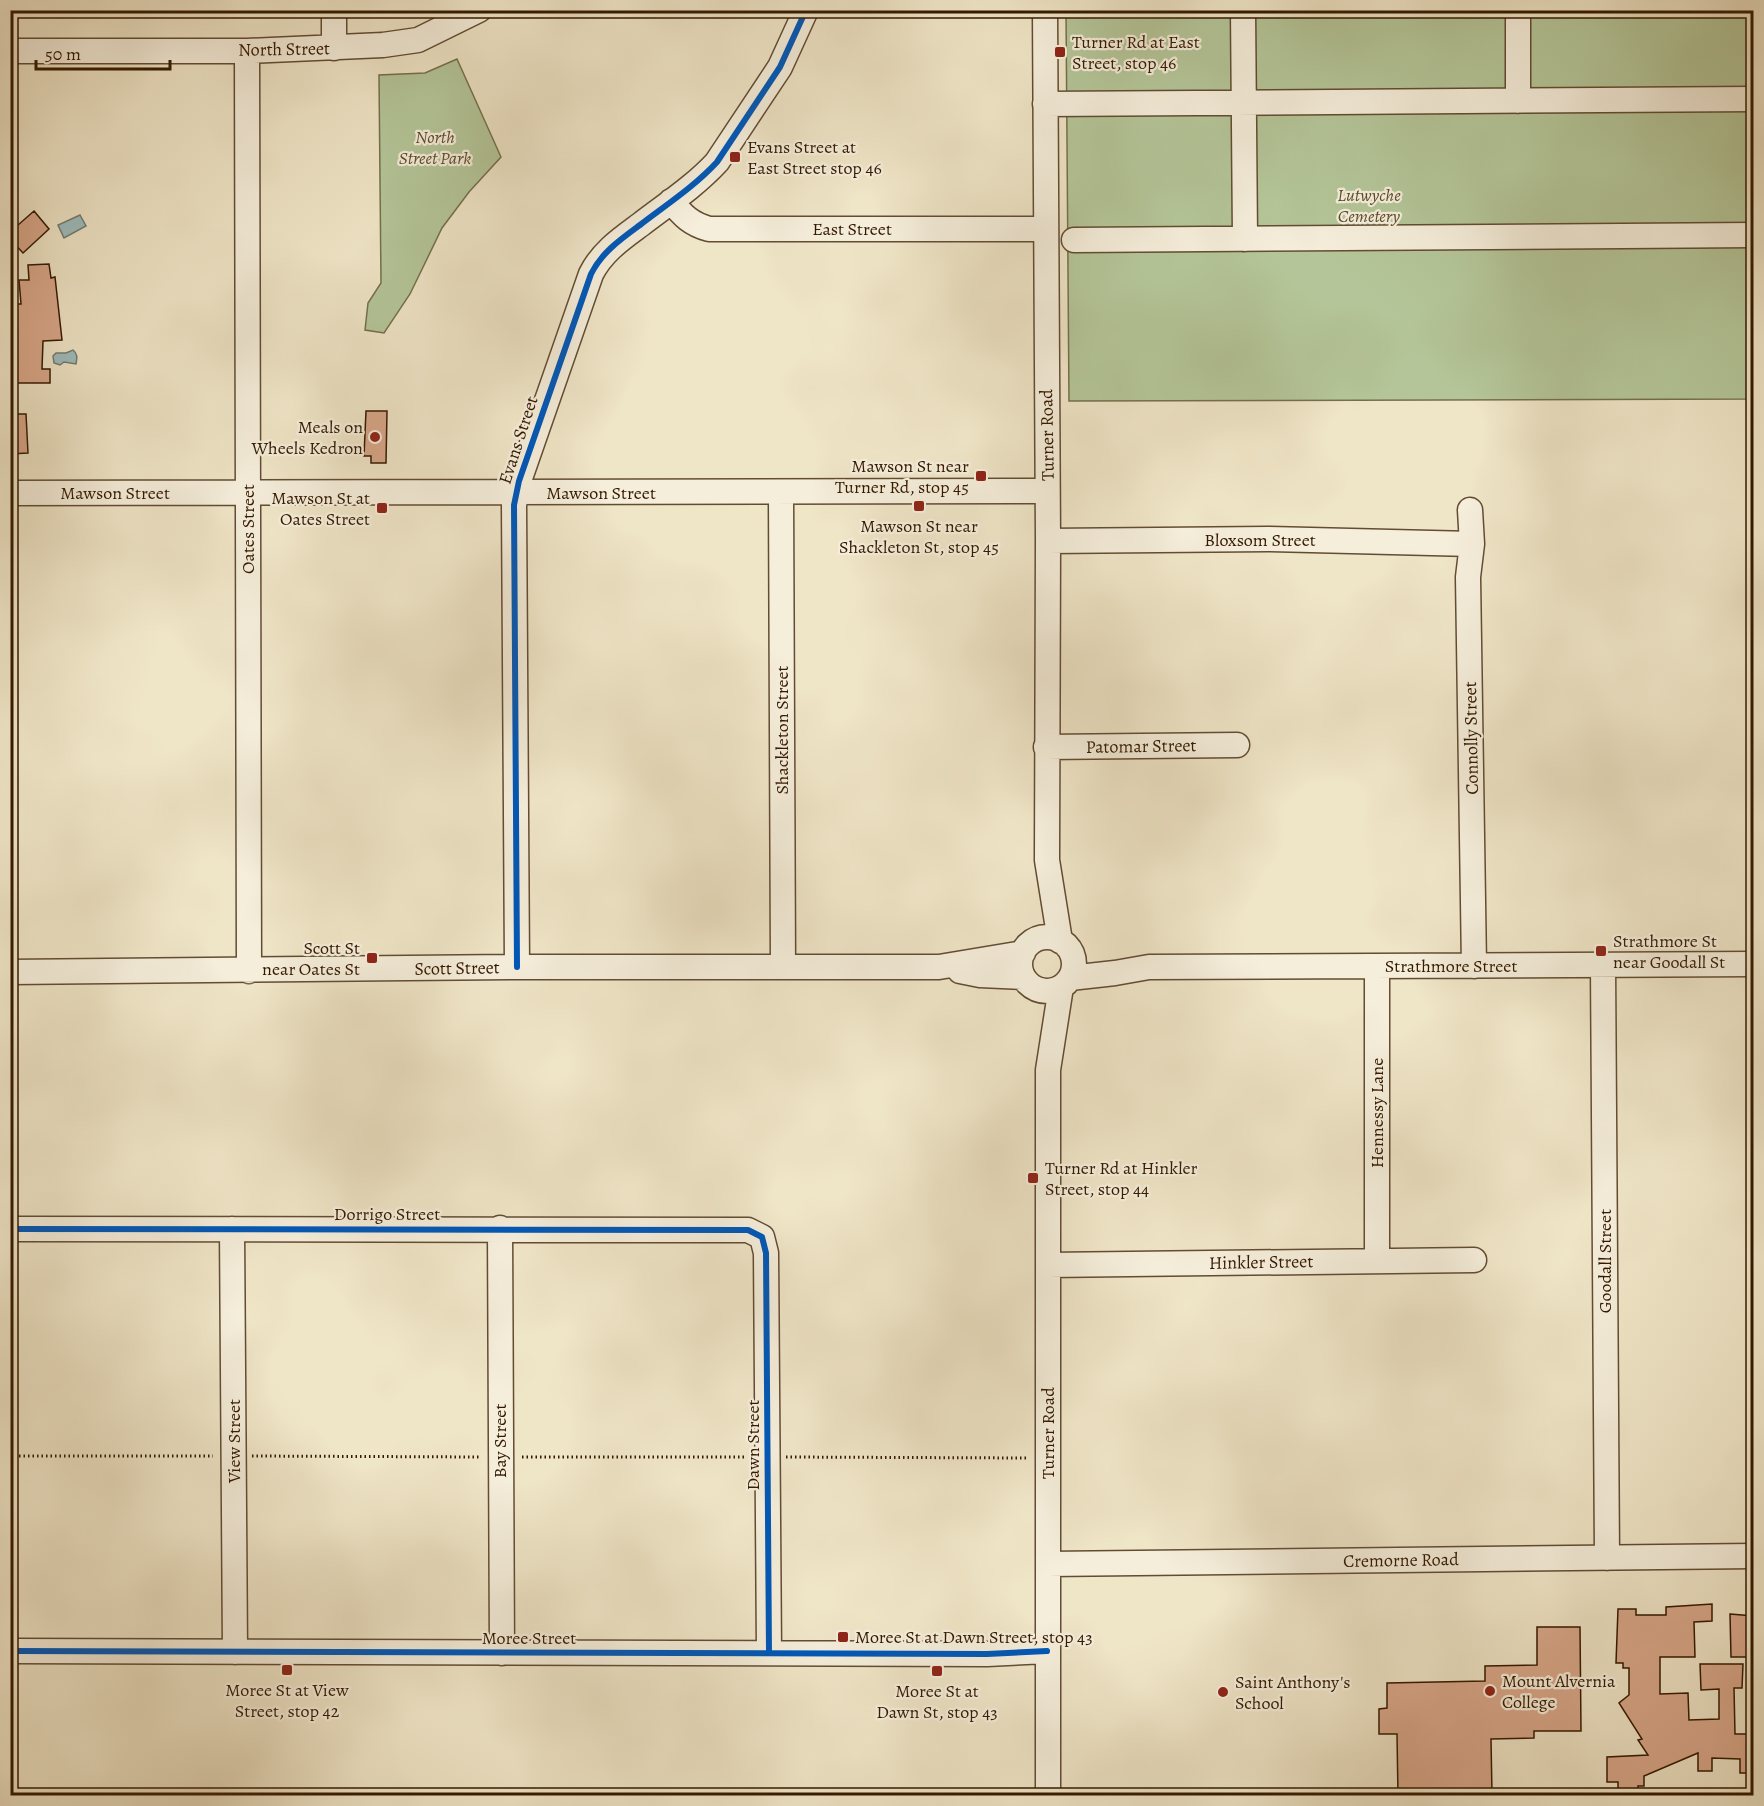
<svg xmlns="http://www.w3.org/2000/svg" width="1764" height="1806" font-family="Alegreya,serif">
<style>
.green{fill:#b4c699;stroke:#74704c;stroke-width:1.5}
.water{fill:#9dbdbe;stroke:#737b72;stroke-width:1.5}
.building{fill:#d8a78a;stroke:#331900;stroke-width:1.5}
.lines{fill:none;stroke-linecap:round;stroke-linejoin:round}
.minor-casing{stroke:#624c32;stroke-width:27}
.path{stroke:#331900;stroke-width:3;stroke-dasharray:1.5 3;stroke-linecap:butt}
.minor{stroke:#f5eedb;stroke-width:24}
.cycleway-casing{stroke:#f5eedb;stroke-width:10}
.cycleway{stroke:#0057b8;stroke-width:6}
.poi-dot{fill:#8f2418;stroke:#f5eedb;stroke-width:2}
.labels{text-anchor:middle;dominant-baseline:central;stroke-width:4.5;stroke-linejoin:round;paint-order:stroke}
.poi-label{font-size:18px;fill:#331900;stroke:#f5eedb;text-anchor:start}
.street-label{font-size:18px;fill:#331900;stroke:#f5eedb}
.park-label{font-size:18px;font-style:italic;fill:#5a4d2e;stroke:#f5eedb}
</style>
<rect width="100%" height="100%" fill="#efe5c7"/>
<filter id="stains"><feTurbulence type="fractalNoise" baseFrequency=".00333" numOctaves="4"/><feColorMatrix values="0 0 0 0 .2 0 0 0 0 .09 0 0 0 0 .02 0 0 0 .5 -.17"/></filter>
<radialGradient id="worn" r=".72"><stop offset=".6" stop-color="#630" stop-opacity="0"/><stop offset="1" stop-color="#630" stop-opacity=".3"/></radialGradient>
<path class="green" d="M1066 11H1753V399L1069 401Z
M457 59 501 157 469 192 442 228 410 294 384 333 365 330 368 303 381 283 379 75 425 73Z"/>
<path class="water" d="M80 215 86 226 64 238 58 225Z
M73 350C78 354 77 358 76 364L64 362 60 365 54 363 53 356 56 353H66Z"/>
<path class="building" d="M34 211 49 229 23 253 10 239V232Z
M49 264 51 278 55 277 62 340 43 341 42 369H50V383H15V341H11L12 304H21L19 280H29L28 265Z
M366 411H387L386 463H371V456H364Z
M10 414H26L28 453 10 454Z
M1712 1604V1621L1694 1622 1695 1657H1660V1694L1688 1693 1689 1720 1719 1719V1689L1701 1690 1700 1664H1743L1742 1688H1734L1735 1734H1754V1773H1740V1759L1712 1758V1771H1698V1753L1644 1776V1786H1638V1796H1618V1782H1607V1757L1648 1755 1638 1740 1642 1739 1619 1703 1629 1695V1668H1623V1663H1616L1618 1609H1636V1615H1666V1607Z
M1730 1614 1754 1616V1657H1731Z
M1537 1627H1580L1581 1731H1534V1738L1491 1739 1492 1794 1451 1795V1791L1421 1792V1796H1398L1397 1734H1379V1709L1387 1708V1683L1485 1681V1666L1537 1665Z"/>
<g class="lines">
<g class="minor-casing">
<path id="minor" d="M334 10V48
M1045 10 1048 541 1047 860 1060 941
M1243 10 1245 239
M10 51H247L383 45 418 40 479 10
M247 51 249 971
M1518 101V10
M1045 104 1754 99
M671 201C683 216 691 224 709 229H1045
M1074 240 1754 235
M10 493 1047 491
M781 493 783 967
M1470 510 1472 544 1468 577 1474 966
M1048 541 1268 539 1472 544
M1046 747 1237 745
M1020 964a27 27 0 1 1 54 0a27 27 0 1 1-54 0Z
M1603 965 1607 1558
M1377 966V1260
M517 967 514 505 519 481 591 274C602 252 621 239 640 225 666 205 695 186 717 162L780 67 806 10
M960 971 980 975 1023 977
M10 972 517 967H939L1023 953
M1070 978 1115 973 1149 967 1754 964
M500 1228 502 1653
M10 1229 748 1230 762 1237 766 1253 769 1653
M232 1229 235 1652
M1048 1265 1474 1260
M1048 1564 1754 1556
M10 1651 987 1654 1047 1651
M1048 1796V1070L1061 987"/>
</g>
<path class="path" d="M10 1456H213
M252 1456 480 1457
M522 1457H747
M786 1457 1026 1458"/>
<use href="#minor" class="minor"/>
<g class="cycleway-casing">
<path id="cycleway" d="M517 967 514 505 519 481 591 274C602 252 621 239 640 225 666 205 695 186 717 162L780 67 806 10
M10 1229 748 1230 762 1237 766 1253 769 1653
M10 1651 987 1654 1047 1651"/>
</g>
<use href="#cycleway" class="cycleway"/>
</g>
<g class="poi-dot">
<rect x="1054" y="46" width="12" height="12" rx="3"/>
<rect x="729" y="151" width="12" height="12" rx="3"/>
<circle cx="375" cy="437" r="6"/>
<rect x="975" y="470" width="12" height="12" rx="3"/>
<rect x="913" y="500" width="12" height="12" rx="3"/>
<rect x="376" y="502" width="12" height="12" rx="3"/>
<rect x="1595" y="945" width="12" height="12" rx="3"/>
<rect x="366" y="952" width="12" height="12" rx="3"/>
<rect x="1027" y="1172" width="12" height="12" rx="3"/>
<rect x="837" y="1631" width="12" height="12" rx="3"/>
<rect x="281" y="1664" width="12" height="12" rx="3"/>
<rect x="931" y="1665" width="12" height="12" rx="3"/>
<circle cx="1490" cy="1691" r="6"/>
<circle cx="1223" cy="1692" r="6"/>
</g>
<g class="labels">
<g class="poi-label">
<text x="1072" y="42">Turner Rd at East<tspan x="1072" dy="21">Street, stop 46</tspan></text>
<text x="747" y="147">Evans Street at<tspan x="747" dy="21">East Street stop 46</tspan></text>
<text x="363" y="427" text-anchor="end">Meals on<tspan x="363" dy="21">Wheels Kedron</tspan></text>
<text x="969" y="466" text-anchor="end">Mawson St near<tspan x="969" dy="21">Turner Rd, stop 45</tspan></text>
<text x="370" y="498" text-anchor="end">Mawson St at<tspan x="370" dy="21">Oates Street</tspan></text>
<text x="919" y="526" text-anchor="middle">Mawson St near<tspan x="919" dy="21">Shackleton St, stop 45</tspan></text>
<text x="1613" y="941">Strathmore St<tspan x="1613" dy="21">near Goodall St</tspan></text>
<text x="360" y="948" text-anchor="end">Scott St<tspan x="360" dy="21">near Oates St</tspan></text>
<text x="1045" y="1168">Turner Rd at Hinkler<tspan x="1045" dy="21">Street, stop 44</tspan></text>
<text x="855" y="1637">Moree St at Dawn Street, stop 43</text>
<text x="1502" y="1681">Mount Alvernia<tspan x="1502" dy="21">College</tspan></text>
<text x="1235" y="1682">Saint Anthony's<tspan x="1235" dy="21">School</tspan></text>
<text x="287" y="1690" text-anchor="middle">Moree St at View<tspan x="287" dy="21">Street, stop 42</tspan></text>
<text x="937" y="1691" text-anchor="middle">Moree St at<tspan x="937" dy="21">Dawn St, stop 43</tspan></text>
</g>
<g class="street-label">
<text transform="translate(284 49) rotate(-1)">North Street</text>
<text x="852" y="229">East Street</text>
<text transform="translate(1047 435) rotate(-91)">Turner Road</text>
<text transform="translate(518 440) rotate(-72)">Evans Street</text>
<text x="115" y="493">Mawson Street</text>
<text x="601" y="493">Mawson Street</text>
<text transform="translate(248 529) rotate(-90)">Oates Street</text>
<text x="1260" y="540">Bloxsom Street</text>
<text transform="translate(782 730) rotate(-90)">Shackleton Street</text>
<text transform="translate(1471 738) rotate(-91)">Connolly Street</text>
<text transform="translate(1141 746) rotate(-1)">Patomar Street</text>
<text x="1451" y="966">Strathmore Street</text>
<text transform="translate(457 968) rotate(-1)">Scott Street</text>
<text transform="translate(1377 1113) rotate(-90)">Hennessy Lane</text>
<text x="387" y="1214">Dorrigo Street</text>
<text transform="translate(1605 1261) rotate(-90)">Goodall Street</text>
<text transform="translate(1261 1262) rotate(-1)">Hinkler Street</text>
<text transform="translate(1048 1433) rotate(-90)">Turner Road</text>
<text transform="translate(234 1441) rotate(-90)">View Street</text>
<text transform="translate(500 1441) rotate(-90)">Bay Street</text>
<text transform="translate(753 1445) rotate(-90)">Dawn Street</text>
<text transform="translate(1401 1560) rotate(-1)">Cremorne Road</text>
<text x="529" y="1638">Moree Street</text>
</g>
<g class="park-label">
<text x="435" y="137">North<tspan x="435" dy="21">Street Park</tspan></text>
<text x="1369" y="195">Lutwyche<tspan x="1369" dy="21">Cemetery</tspan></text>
</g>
</g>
<rect width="1764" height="1806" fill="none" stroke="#efe5c7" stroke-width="36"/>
<rect x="12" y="12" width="1740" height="1782" fill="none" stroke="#331900" stroke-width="3"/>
<rect x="18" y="18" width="1728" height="1770" fill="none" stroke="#331900" stroke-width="1.5"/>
<path d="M36 60v9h134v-9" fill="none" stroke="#331900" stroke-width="3"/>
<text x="45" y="60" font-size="18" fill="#331900" stroke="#f5eedb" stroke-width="4.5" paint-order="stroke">50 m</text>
<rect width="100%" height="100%" filter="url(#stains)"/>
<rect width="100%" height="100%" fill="url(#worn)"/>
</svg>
